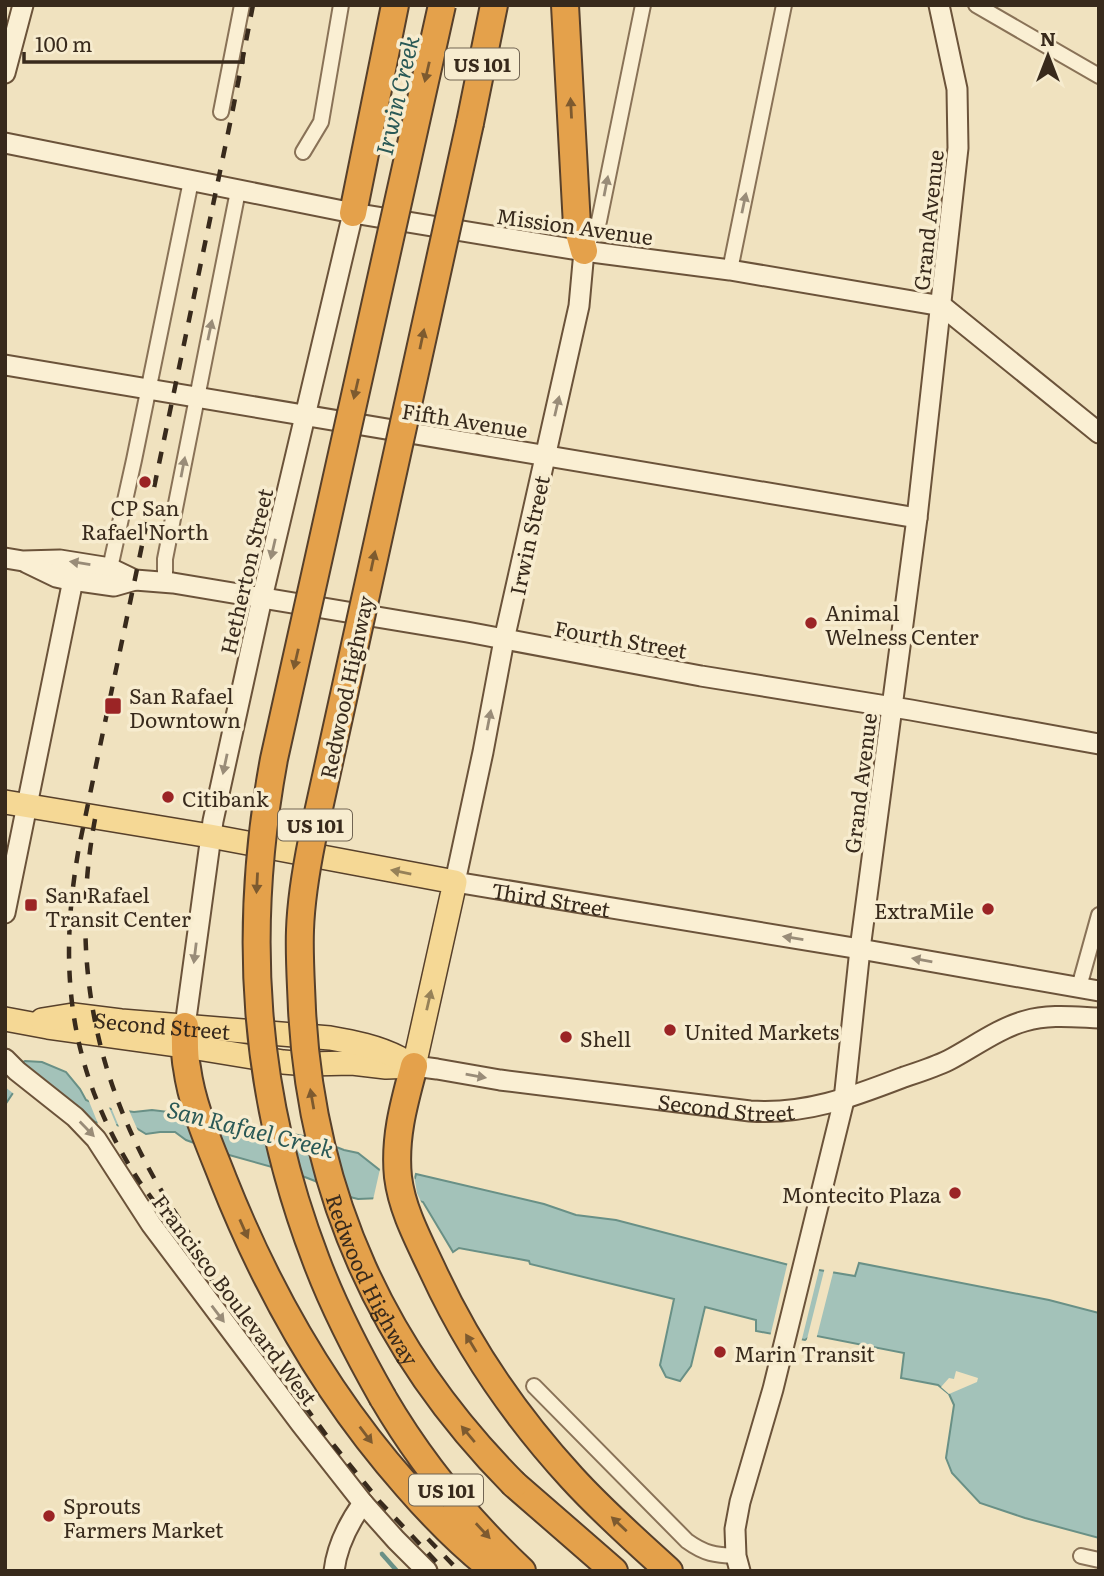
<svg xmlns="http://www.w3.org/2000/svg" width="1104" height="1576" font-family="Literata,serif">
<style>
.water{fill:#a3c2b9;stroke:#699086;stroke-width:2}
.pier{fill:#f0e2bf}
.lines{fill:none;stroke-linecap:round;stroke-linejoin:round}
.stream{stroke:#699086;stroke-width:4.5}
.street-casing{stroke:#897257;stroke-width:18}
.secondary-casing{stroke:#6b533a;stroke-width:23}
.primary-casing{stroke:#57402b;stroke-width:26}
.highway-casing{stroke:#57402b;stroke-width:30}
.street{stroke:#faefd3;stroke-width:14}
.secondary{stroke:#faefd3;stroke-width:19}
.primary{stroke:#f5d895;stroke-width:23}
.highway{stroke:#e4a14b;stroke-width:26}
.rail{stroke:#382a1c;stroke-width:4.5;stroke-dasharray:12 12;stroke-linecap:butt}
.highway-bridge-casing{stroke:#57402b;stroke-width:30;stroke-linecap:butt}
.highway-bridge{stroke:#e4a14b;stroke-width:26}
.oneway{fill:#7d5a2f}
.oneway2{fill:#998c78}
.oneway3{fill:#968158}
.poi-dot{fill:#9b2425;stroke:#f7eccf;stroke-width:2.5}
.labels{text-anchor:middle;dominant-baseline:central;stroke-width:7;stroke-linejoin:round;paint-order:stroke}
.shield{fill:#f7eccf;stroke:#716452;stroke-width:2}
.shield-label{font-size:19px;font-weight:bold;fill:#382a1c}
.street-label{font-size:21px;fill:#382a1c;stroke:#f7eccf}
.poi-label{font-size:21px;fill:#382a1c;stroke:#f7eccf;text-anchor:start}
.water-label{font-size:23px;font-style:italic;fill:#2a5956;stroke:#f7eccf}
</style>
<rect width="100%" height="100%" fill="#f0e2bf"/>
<path class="water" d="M25 1061 42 1062 66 1072 80 1089 86 1100 105 1108 134 1112 152 1110 185 1114 223 1127H257L313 1138 344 1150 358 1153 381 1171 415 1178 416 1174 544 1204 576 1215 616 1220 789 1265 855 1276 859 1263 1049 1300 1099 1313V1538L1025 1518 980 1503 952 1473 946 1458 954 1405 949 1394 938 1385 901 1378 904 1353 812 1335 805 1340 756 1331V1320L705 1307 691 1366 680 1381 666 1377 660 1365 674 1299 530 1264 529 1261 459 1248 453 1252 423 1202 406 1197 358 1199 346 1196 327 1189 315 1181 297 1174 222 1153 186 1140 175 1132H160L146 1134 136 1128 95 1122 62 1097 19 1084 5 1105V1072Z"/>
<path class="pier" d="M21 1059 40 1083 21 1087 17 1093 14 1094 5 1087V1068Z
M86 1094 88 1097 108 1105 118 1129 99 1126Z
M110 1105 128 1108 139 1133 135 1131 120 1129Z
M380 1169 414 1175 417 1193 424 1208 405 1201 373 1200Z
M788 1261 820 1266 801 1343 770 1337Z
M825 1267 834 1269 816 1340 813 1339 806 1343Z
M956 1371 978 1378 977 1382 949 1394 941 1387 949 1378 954 1379Z"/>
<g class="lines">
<path class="stream" d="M382 1554 397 1571"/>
<g class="street-casing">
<path id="street" d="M976 5 1099 76
M221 112 242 5
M303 152 321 122 341 5
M585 249 599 221 643 5
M730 270 784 5
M110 568 134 460 191 181
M165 582V559L238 191
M1079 987 1099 915
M534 1386 687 1541C705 1554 715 1555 736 1556
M1081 1556 1099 1560"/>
</g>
<g class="secondary-casing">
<g id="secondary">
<path d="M5 73 23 5"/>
<path d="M5 143 353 213 584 251 730 270 942 306 1099 433"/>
<path id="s1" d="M584 251 579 306 504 640 483 752 455 882 860 949 1099 991"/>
<path d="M5 365 917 518"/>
<path d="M5 558 23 561 60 560 110 568 135 580 173 583 467 632 701 676 911 710 1099 744"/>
<path d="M27 563 56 577 65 579 114 586 135 580"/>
<path d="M5 913 73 580"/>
<path d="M185 1026 213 821 262 598 353 213"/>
<path d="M5 1059 17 1071 75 1117 96 1139 151 1224 301 1424 363 1503 396 1540 427 1571"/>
<path id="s2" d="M414 1066 437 1069 500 1080 750 1111C806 1115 852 1097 904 1077 919 1072 935 1067 949 1060 972 1048 999 1028 1025 1021 1049 1014 1074 1017 1099 1018"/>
<path d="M334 1571C337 1545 348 1524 363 1503"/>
<path d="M740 1571 736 1556 735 1529 740 1502 773 1389 844 1100 860 949 917 518 958 148 957 89 939 5"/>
</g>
</g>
<g class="primary-casing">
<g id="primary">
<path d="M5 802 210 836 455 882 414 1066"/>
<path d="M5 1019 48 1027 185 1046 283 1062 308 1064 352 1063 386 1067 414 1066"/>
<path id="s3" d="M42 1020 73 1015 121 1021 330 1038C353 1042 378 1047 399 1058"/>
</g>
</g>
<g class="highway-casing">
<path id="highway" d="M565 5 577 226 584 251
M470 123 494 5
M353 213 395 5
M185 1026C185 1040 184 1054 187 1068 192 1106 209 1143 223 1179 267 1290 327 1396 407 1486 434 1517 462 1546 495 1571
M414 1066C404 1103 394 1138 398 1177 402 1210 419 1241 433 1271 468 1347 516 1417 572 1478 602 1511 636 1541 669 1571
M383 1398C421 1463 468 1520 522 1571
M514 1484 614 1571"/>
</g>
<use href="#street" class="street"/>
<use href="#secondary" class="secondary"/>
<use href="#primary" class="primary"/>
<use href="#highway" class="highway"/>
<path class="rail" d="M253 5 232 114 79 847C57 972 69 1073 139 1181L332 1443 380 1502 445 1571
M95 819C67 971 100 1107 189 1233
M428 1539 459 1571"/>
<g class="highway-bridge-casing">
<g id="highway-bridge">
<path id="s4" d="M470 123 312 840C306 870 301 900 300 930 299 956 301 983 302 1010 312 1196 383 1352 514 1484"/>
<path d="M383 1398C358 1354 334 1308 316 1260 253 1096 242 932 274 759L442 5"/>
</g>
</g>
<use href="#highway-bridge" class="highway-bridge"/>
</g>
<defs><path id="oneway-solid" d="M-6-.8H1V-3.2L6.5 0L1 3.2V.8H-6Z" transform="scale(1.75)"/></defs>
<g class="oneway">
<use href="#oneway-solid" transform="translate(427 72) rotate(103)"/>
<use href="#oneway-solid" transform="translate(571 108) rotate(-93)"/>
<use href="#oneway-solid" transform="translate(422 339) rotate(-78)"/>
<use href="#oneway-solid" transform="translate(356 389) rotate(103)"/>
<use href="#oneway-solid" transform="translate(373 561) rotate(-78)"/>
<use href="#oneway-solid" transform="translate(296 659) rotate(103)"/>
<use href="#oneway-solid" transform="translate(257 883) rotate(93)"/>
<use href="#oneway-solid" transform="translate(312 1099) rotate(-100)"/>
<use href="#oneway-solid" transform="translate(244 1229) rotate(66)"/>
<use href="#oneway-solid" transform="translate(471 1343) rotate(-121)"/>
<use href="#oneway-solid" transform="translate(468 1434) rotate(-130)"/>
<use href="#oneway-solid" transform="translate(366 1435) rotate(53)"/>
<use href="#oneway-solid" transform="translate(619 1524) rotate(-137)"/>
<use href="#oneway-solid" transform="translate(483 1531) rotate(47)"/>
</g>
<g class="oneway2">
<use href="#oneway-solid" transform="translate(606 186) rotate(-79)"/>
<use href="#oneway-solid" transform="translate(744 203) rotate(-78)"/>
<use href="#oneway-solid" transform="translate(210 330) rotate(-78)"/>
<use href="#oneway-solid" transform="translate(557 406) rotate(-77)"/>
<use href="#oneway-solid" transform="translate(183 467) rotate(-79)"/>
<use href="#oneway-solid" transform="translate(273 549) rotate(103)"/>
<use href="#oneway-solid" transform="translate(80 563) rotate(-171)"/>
<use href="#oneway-solid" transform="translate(489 720) rotate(-79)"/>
<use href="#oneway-solid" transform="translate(225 764) rotate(102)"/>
<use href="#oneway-solid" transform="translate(793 938) rotate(-171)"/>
<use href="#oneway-solid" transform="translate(195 953) rotate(97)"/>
<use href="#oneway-solid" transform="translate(922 960) rotate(-170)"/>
<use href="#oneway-solid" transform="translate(476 1076) rotate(10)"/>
<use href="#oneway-solid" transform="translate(87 1129) rotate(46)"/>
<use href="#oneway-solid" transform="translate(218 1314) rotate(53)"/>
</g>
<g class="oneway3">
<use href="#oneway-solid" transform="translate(401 872) rotate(-169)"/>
<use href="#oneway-solid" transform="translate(429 1000) rotate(-77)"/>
</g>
<g class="poi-dot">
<circle cx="145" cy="482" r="7"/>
<circle cx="811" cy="623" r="7"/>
<rect x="104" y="697" width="18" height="18" rx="3.5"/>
<circle cx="168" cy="797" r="7"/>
<rect x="24" y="898" width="14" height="14" rx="3.5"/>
<circle cx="988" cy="909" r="7"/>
<circle cx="670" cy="1030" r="7"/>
<circle cx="566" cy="1037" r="7"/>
<circle cx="955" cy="1193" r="7"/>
<circle cx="720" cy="1352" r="7"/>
<circle cx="49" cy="1516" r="7"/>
</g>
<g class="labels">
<g class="shield">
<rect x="445" y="48.5" width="74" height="31" rx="5"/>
<rect x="278" y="809.5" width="74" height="31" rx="5"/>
<rect x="409" y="1474.5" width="74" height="31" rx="5"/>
</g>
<g class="shield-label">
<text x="482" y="64">US 101</text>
<text x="315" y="825">US 101</text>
<text x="446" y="1490">US 101</text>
</g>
<g class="street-label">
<text transform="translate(927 220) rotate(-84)">Grand Avenue</text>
<text transform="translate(575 225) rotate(8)">Mission Avenue</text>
<text transform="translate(465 419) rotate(9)">Fifth Avenue</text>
<text transform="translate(528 535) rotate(-78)">Irwin Street</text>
<text transform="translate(245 571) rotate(-77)">Hetherton Street</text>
<text transform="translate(621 638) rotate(10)">Fourth Street</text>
<text transform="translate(345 687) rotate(-78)">Redwood Highway</text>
<text transform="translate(859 783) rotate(-83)">Grand Avenue</text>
<text stroke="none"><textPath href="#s1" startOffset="742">Third Street</textPath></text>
<text stroke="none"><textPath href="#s3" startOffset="121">Second Street</textPath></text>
<text stroke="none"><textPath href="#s2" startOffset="315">Second Street</textPath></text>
<text stroke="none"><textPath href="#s4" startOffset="1186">Redwood Highway</textPath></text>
<text transform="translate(236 1299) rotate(53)">Francisco Boulevard West</text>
</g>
<g class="poi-label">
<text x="145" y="506" text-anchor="middle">CP San<tspan x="145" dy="24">Rafael North</tspan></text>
<text x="825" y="611">Animal<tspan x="825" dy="24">Welness Center</tspan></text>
<text x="129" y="694">San Rafael<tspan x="129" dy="24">Downtown</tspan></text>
<text x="182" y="797">Citibank</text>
<text x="45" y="893">San Rafael<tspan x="45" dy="24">Transit Center</tspan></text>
<text x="974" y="909" text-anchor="end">ExtraMile</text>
<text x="684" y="1030">United Markets</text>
<text x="580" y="1037">Shell</text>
<text x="941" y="1193" text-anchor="end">Montecito Plaza</text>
<text x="734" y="1352">Marin Transit</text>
<text x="63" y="1504">Sprouts<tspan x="63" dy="24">Farmers Market</tspan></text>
</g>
<g class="water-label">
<text transform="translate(396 95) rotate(-77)">Irwin Creek</text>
<text transform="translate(251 1128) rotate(14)">San Rafael Creek</text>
</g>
</g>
<rect width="1104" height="1576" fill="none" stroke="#382a1c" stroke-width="14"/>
<g transform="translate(1048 56)" stroke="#f7eccf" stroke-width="5" paint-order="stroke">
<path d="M0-5L12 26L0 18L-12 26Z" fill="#382a1c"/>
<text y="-10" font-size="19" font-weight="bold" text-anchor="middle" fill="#382a1c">N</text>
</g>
<path d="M24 52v10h219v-10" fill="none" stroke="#382a1c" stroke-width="3.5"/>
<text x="35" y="52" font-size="21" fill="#382a1c" stroke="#f7eccf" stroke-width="5" paint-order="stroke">100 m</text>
</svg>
